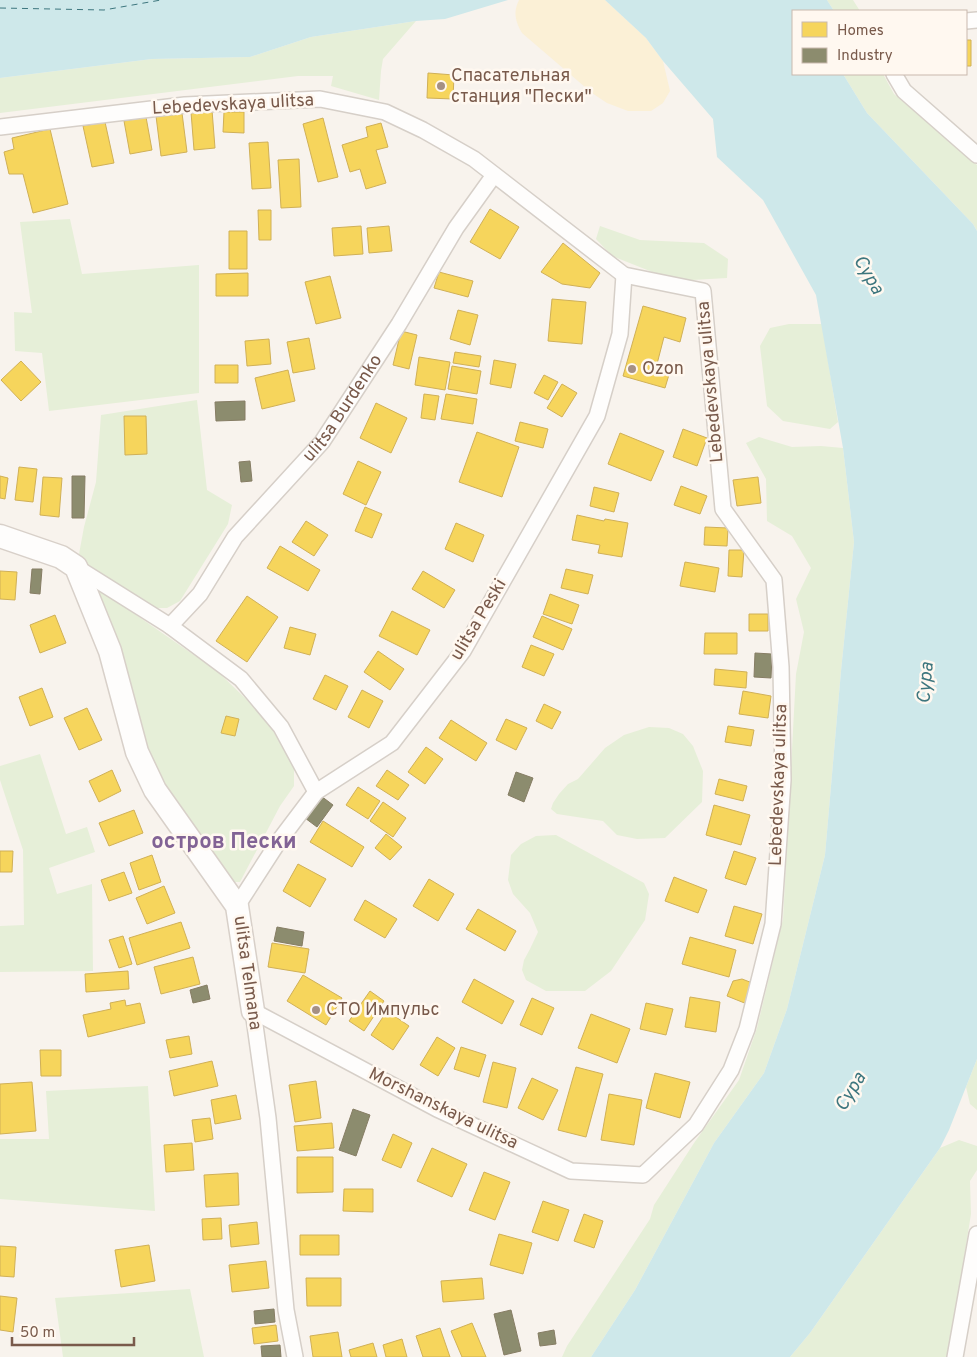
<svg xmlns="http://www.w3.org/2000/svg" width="977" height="1357" font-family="Overpass,sans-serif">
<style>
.green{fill:#e6efd8}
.sand{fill:#fbf0d6}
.water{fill:#cee8ea}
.homes{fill:#f6d55c;stroke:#d0b057}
.industry{fill:#8c8c6e;stroke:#867d64}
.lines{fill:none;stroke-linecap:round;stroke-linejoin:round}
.ferry{stroke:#3d767e;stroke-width:1;stroke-dasharray:6 5;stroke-linecap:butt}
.street-casing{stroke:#d6cfc8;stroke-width:18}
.secondary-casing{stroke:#d8d0c9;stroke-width:25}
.street{stroke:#fefdfc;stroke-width:15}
.secondary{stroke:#fefdfc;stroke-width:22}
.poi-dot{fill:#a59084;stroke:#fff8f0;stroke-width:2}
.labels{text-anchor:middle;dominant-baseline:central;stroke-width:5;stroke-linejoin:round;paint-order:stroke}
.poi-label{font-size:18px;fill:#795a4b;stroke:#fff8f0;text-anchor:start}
.street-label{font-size:18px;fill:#795a4b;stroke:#fff8f0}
.water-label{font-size:19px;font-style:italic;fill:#3d767e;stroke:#fff8f0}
.district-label{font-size:22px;font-weight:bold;fill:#826395;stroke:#fff8f0}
</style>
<rect width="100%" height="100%" fill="#f8f3ed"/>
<path class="green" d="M827 0H853L860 11H834Z
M416 21 383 59 381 71 379 100 331 86 333 76H298L0 113V78L152 59 250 57 311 37Z
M843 74H883L894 94 977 165V231L973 224 867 113Z
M70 219 82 274 199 265V393L49 411 42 353 15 351 14 312 32 313 20 222Z
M600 226 640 240 704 243 728 259 727 278 675 281 612 256 596 239Z
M789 324H822L838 422 830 429 783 421 767 406 760 346 770 328Z
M197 400 207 490 232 505 228 524 180 601 167 608H152L88 567 79 554 84 527 96 482 101 415Z
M759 437 792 447 821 446 843 448 854 542 841 671 825 855 787 1009 764 1073 714 1143 635 1290 591 1357H562L567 1346 650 1219 654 1205 694 1143 739 1080 757 1028 783 919 796 674 804 632 796 599 811 568 792 536 767 521 766 479 746 443Z
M90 583 217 671 266 718 294 768V786L280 806 240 882H231L159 787Z
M649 727 669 728 683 734 693 746 703 771 702 802 665 838 637 839 617 835 603 821 557 814 551 809 553 803 559 794 568 784 578 779 605 748 624 735Z
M40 754 66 834 87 827 95 852 49 868 57 894 92 884 93 971 0 972V926L24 925 23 850 0 780V766Z
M556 835 644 883 649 894 645 920 611 971 585 991H546L526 980 522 970 524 960 530 949 538 932 530 913 513 894 508 880 511 855 521 844 536 836Z
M977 1059V1110L970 1104 966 1087Z
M148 1086 155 1211 0 1199V1139H49L46 1091Z
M959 1140 977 1146V1170L970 1181 971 1214 948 1357H790L810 1333 940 1148Z
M190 1289 204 1357H63L55 1298Z"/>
<path class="sand" d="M519 0H605L646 38 663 61 670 91 663 103 651 111H628L607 103 592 93 522 33C515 21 513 12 519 0Z"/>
<path class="water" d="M0 0H508L445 19 416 21 311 37 250 57 152 59 0 78Z
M605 0H827L834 11H793V74H843L867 113 973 224 977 231V1059L949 1130 940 1148 810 1333 790 1357H591L635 1290 714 1143 764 1073 787 1009 825 855 841 671 854 542 843 448 816 295 763 200 717 157 713 119 663 61 646 38Z"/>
<path class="homes" d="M966 40H971V66H966Z
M428 73 454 75 453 99 427 98Z
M212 110 215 148 194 150 191 112Z
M224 112H244V133L223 132Z
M182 113 187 152 161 156 156 116Z
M146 117 152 150 130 154 124 121Z
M323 118 338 177 318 182 303 124Z
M105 122 114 163 92 167 83 126Z
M381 123 388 147 376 150 386 183 366 189 360 169 350 172 342 145 368 137 366 127Z
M50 129 68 204 33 213 23 174H9L4 152 14 149 12 138Z
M268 142 271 188 252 189 249 143Z
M299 159 301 207 281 208 278 160Z
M490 209 519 227 500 259 470 242Z
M258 210H271V240H259Z
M361 226 363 254 334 256 332 228Z
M389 226 392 251 369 253 367 228Z
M229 231H247V269H229Z
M563 243 600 273 590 288 562 284 541 272Z
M439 272 473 281 468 297 434 288Z
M248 273V296H216V274Z
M330 276 341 318 316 324 305 282Z
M552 299 586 302 582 344 548 341Z
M643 306 686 318 680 342 664 337 657 364 671 368 665 388 623 376Z
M458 310 478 315 470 345 450 339Z
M401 331 417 335 409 369 393 365Z
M309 338 315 369 293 373 287 342Z
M269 339 271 364 247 366 245 341Z
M455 352 481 356 479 367 453 363Z
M419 357 450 362 445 390 415 385Z
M494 360 516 364 511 388 490 384Z
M21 361 41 382 21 401 1 380Z
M215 365H238V383H215Z
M452 366 481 371 477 394 448 389Z
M288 370 295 401 262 409 255 378Z
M544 375 558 382 548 400 534 393Z
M562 384 577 393 562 417 547 408Z
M424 394 439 396 435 420 421 418Z
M446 394 477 399 473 424 441 419Z
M376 403 407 418 391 453 360 438Z
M124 416H146L147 454 125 455Z
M520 422 548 429 543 448 515 441Z
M683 429 707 438 697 466 673 457Z
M477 432 519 447 502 497 459 482Z
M620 433 664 451 651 481 608 464Z
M358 461 381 472 366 505 343 494Z
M19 467 37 469 33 502 15 500Z
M0 476 8 478 5 499 0 498Z
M43 477 62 478 59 517 40 515Z
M758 477 761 503 737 506 733 480Z
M681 486 707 496 700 514 674 505Z
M594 487 619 493 614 512 590 506Z
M365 507 382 514 372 538 355 531Z
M577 515 604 521 605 519 628 523 622 557 598 553 600 545 572 540Z
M306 521 328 535 314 556 292 542Z
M456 523 484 535 473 562 445 549Z
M705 527 728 528 727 546 704 545Z
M280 546 320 570 308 591 267 568Z
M729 550H744L742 577 728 576Z
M685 562 719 568 715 592 680 586Z
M566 569 593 575 588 594 561 588Z
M0 571 17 572 15 600 0 599Z
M423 571 455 590 444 608 412 589Z
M550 594 579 605 572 624 543 614Z
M247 596 278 617 247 662 216 641Z
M392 611 430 630 417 655 379 636Z
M749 614H768V631H749Z
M55 615 66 643 40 653 30 625Z
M542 616 572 629 563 650 533 637Z
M290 627 316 634 310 655 284 648Z
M705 633H737V654H704Z
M531 645 554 654 544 676 522 667Z
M378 651 404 669 390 690 364 672Z
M715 669 747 672 746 688 714 685Z
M325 675 348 686 336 710 313 699Z
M42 688 53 717 30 726 19 697Z
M362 690 383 701 369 728 348 717Z
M743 691 771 696 768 718 739 714Z
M544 704 561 712 552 729 536 721Z
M87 708 102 740 79 750 64 718Z
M226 716 239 719 235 736 221 733Z
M506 719 527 728 516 750 496 740Z
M451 720 487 743 476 761 439 738Z
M728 726 754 730 751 746 725 742Z
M426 747 443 759 425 784 408 772Z
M112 770 121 791 99 802 89 781Z
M387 770 409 785 398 800 376 786Z
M719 779 747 786 743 801 715 794Z
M358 787 380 801 368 819 346 805Z
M383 802 406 818 393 837 370 821Z
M714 805 750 815 741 845 706 835Z
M134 810 143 833 109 846 99 823Z
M323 821 364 847 352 867 310 842Z
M386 834 402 847 390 860 375 848Z
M0 851H13L12 872H0Z
M734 851 756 858 746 885 725 878Z
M152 855 161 882 139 890 130 863Z
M298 864 326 879 310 907 283 891Z
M124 872 132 893 109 901 101 880Z
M674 877 707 890 698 913 665 901Z
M429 879 454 894 438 921 413 906Z
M164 886 175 913 147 924 136 898Z
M365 900 397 919 385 938 354 920Z
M734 906 762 914 753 944 725 936Z
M478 909 516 931 505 951 466 929Z
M181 922 190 948 137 965 129 938Z
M123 936 132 964 119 968 109 940Z
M690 937 736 950 729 977 682 964Z
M272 943 309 949 305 973 268 967Z
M193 957 200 984 161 994 154 967Z
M128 971 129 989 86 992 85 974Z
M303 975 342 998 326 1025 287 1001Z
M474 979 514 1001 502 1024 462 1002Z
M742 979 755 984 747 1004 727 996 733 981Z
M370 991 384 1001 364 1031 349 1021Z
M690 997 720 1002 716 1032 685 1027Z
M532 998 554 1008 542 1035 520 1025Z
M125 1000 126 1006 140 1003 145 1023 88 1037 83 1015 111 1009 110 1003Z
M646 1003 673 1009 666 1035 640 1029Z
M387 1011 409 1026 393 1050 371 1035Z
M591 1014 630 1029 617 1063 578 1048Z
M189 1036 192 1054 170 1058 166 1040Z
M437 1037 455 1048 438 1076 420 1065Z
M461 1047 486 1055 479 1077 454 1069Z
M40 1050H61V1076H41Z
M212 1061 218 1086 174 1096 169 1071Z
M493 1062 516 1068 507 1108 483 1102Z
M576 1067 603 1074 586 1137 558 1130Z
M655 1073 690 1082 680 1118 646 1108Z
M532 1078 558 1090 543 1120 518 1108Z
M316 1081 321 1118 295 1122 289 1085Z
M32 1082 36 1131 0 1134V1084Z
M609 1094 642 1100 634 1145 601 1140Z
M236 1095 241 1119 215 1124 211 1100Z
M210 1118 213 1139 195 1142 192 1120Z
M332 1123 334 1148 297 1151 294 1126Z
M393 1134 412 1143 401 1168 382 1160Z
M192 1143 194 1170 166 1172 164 1145Z
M432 1148 467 1164 452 1197 417 1181Z
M297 1157H333V1192L297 1193Z
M484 1172 510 1182 495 1220 469 1210Z
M238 1173 239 1205 206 1207 204 1175Z
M344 1189H373V1212L343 1211Z
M543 1201 569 1210 558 1241 532 1232Z
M584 1214 603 1221 594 1248 574 1241Z
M221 1218 222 1239 203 1240 202 1219Z
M257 1222 259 1244 231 1247 229 1225Z
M499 1234 532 1243 523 1274 490 1265Z
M300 1235H339V1255H300Z
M149 1245 155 1281 121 1287 115 1250Z
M0 1246 16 1247 14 1277 0 1276Z
M266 1261 269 1288 232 1292 229 1265Z
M306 1278H341V1306H307Z
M482 1278 484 1299 443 1302 441 1281Z
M0 1296 17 1298 13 1332 0 1330Z
M472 1323 486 1357H462L451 1331Z
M276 1325 278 1341 254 1344 252 1328Z
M440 1328 450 1357H423L416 1336Z
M338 1332 342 1357H313L310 1336Z
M402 1339 407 1357H386L383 1345Z
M373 1343 377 1357H351L349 1350Z"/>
<path class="industry" d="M245 401V420L216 421 215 402Z
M250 461 252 481 241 482 239 462Z
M72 476H85L84 518H72Z
M32 569H42L40 594 30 593Z
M755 653 772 654 771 678 754 677Z
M516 772 533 778 524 802 508 795Z
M321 796 333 805 317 827 305 818Z
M277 927 304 932 302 946 274 941Z
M207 985 210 999 193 1003 190 990Z
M353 1109 370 1115 356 1156 339 1150Z
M274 1309 275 1322 255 1324 254 1311Z
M511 1310 521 1351 504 1355 494 1314Z
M554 1330 556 1344 540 1346 538 1333Z
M280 1345 281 1357H262L261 1346Z"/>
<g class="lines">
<path class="ferry" d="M0 8 104 10 161 0"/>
<g class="street-casing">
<g id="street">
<path d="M966 21 977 20"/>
<path d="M894 74 904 91 977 155"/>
<path d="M0 127 185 105 320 99 385 112 423 130 474 159 624 275 703 291 723 509 774 580 781 667 783 780 773 924 747 1029 731 1070 696 1125 643 1175 571 1171 437 1109 253 1011"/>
<path d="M76 567 170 626 241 679 281 727 316 792"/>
<path id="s1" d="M170 626 200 594 235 537 322 442 399 324 456 228 494 175"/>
<path d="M237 906 279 841 316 792 392 743 463 651 597 416 620 334 624 275"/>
<path d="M253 1011 268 1118 286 1310 295 1357"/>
<path d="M955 1357 977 1234"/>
</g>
</g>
<g class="secondary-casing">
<path id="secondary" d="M0 536 61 557 76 567 110 651 137 752 155 790 237 906 253 1011"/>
</g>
<use href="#street" class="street"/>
<use href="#secondary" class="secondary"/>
</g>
<g class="poi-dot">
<circle cx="441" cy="86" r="5"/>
<circle cx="632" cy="369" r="5"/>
<circle cx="316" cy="1010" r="5"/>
</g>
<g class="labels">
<g class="poi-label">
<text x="451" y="76">Спасательная<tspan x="451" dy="21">станция "Пески"</tspan></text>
<text x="642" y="369">Ozon</text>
<text x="326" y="1010">СТО Импульс</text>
</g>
<g class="street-label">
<text transform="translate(233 105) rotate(-3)">Lebedevskaya ulitsa</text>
<text transform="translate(711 382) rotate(-95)">Lebedevskaya ulitsa</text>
<text stroke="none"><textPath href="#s1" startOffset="279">ulitsa Burdenko</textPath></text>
<text transform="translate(479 620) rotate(-59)">ulitsa Peski</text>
<text transform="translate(779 785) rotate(-88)">Lebedevskaya ulitsa</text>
<text transform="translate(247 973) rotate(82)">ulitsa Telmana</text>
<text transform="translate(443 1109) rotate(26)">Morshanskaya ulitsa</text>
</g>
<g class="water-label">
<text transform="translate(868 275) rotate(60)">Сура</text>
<text transform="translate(926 683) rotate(-85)">Сура</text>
<text transform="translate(851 1092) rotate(-59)">Сура</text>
</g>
<g class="district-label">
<text x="224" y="842">остров Пески</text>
</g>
</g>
<rect x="792" y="10" width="175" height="65" fill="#fff8f0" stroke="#c9b9ae"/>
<rect x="802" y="22" width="25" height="15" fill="#f6d55c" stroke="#c9b9ae"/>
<text x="837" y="35" font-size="15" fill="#795a4b">Homes</text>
<rect x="802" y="48" width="25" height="15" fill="#8c8c6e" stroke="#c9b9ae"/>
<text x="837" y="60" font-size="15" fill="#795a4b">Industry</text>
<path d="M12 1337v8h122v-8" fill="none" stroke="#795a4b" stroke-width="2.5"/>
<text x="20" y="1337" font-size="15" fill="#795a4b" stroke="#fff8f0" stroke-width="4" paint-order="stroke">50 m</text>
</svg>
